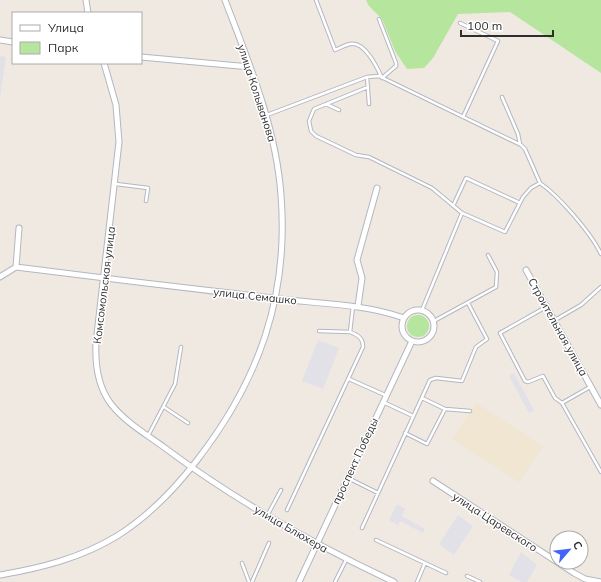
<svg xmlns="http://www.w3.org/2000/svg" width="601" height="582" font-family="Mulish,sans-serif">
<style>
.industrial{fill:#e3e1e8}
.education{fill:#f0e6d1}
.green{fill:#b6e59e}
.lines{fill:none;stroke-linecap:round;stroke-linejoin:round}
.lane-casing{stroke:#b4b7c1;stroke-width:4.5}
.street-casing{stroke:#b4b7c1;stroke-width:7}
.lane{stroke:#fff;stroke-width:2.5}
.street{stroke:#fff;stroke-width:5}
.labels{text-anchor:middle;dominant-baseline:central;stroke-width:3;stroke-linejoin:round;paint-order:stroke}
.street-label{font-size:11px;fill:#2e2e2e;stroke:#fff}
</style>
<rect width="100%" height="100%" fill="#efe9e1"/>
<path class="industrial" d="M0 56 6 57 0 99Z
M318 340 339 348 323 389 302 381Z
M514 373 534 410 529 413 509 376Z
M397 504 405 509 402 516 425 529 423 533 400 521 398 525 389 520Z
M458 515 473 526 454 555 439 544Z
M521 552 537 565 527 582H521L509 575Z"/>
<path class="education" d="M476 403 543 446 519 482 452 439Z"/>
<path class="green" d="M366 0H601V73L510 12 458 14 433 58 424 68 407 69 395 51 382 19 369 6Z
M407 326a11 11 0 1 1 22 0a11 11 0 1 1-22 0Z"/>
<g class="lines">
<g class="lane-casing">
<path id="lane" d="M316 0 335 50C340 48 345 45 350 44 365 41 377 67 382 78L396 66V63L379 19
M460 23 498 41 463 117
M367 77 369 104
M368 87 314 109 309 121 311 131 316 136 356 155 369 157 432 188 462 213 422 310
M502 97 518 134 520 144
M326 104 339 110
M267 115 367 77 379 76 521 145 525 149 540 183
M116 184 148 188 146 201
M453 206 466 178 520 203
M462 213 505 232 523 197 531 188 540 183C559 196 591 233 601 254
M546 307 500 333 525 381 528 382 543 376 555 398 562 403 590 387
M555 320 581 305 601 287
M434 321 496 287 497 272 488 255
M319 331 350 332
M349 379 385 395
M383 402 413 416
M562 403 601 472
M164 407 188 423
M445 409 470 411
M405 433 427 444 445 409 422 398
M148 436 175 384 181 347
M348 478 378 493
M287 510 363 347C363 338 358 335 350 332L353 306
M267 516 281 490
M362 528 430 380 436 378 462 381 476 347 487 339 468 303
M376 540 446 573
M242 563 249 582
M467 576 480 582
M252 582 269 543
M335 582 346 560
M417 582 425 563"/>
</g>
<g class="street-casing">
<path id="street" d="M86 0 88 13
M0 40 13 42
M141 57 250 67
M104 63 116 105 119 142 96 343C95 364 98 387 111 404 125 422 146 434 165 448 236 501 313 544 394 582
M16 267 19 228
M526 270 601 405
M0 277 16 267C101 278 187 288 272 298 317 304 361 303 404 318
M358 306 362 278 357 260 377 188
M402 326a16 16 0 1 1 32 0a16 16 0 1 1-32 0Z
M433 481 574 573 585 579 601 582
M0 575C41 568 81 558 117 536 149 516 175 489 198 459 259 380 289 296 281 195 276 127 249 63 225 0
M299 582 412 341"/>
</g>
<use href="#lane" class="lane"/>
<use href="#street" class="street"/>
</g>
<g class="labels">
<g class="street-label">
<text transform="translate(257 93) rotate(72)">улица Колыванова</text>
<text transform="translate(104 285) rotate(-83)">Комсомольская улица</text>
<text transform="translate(255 296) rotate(6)">улица Семашко</text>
<text transform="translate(558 327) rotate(61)">Строительная улица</text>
<text transform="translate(355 461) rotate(-65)">проспект Победы</text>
<text transform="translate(495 522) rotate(33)">улица Царевского</text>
<text transform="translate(291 529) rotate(30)">улица Блюхера</text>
</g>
</g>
<rect x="12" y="12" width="130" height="52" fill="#ffffff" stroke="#ababab"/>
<rect x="20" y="25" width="20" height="6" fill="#ffffff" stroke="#ababab"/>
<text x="48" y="32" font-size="12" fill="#2e2e2e">Улица</text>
<rect x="20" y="42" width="20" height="12" fill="#b6e59e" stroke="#ababab"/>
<text x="48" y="52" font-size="12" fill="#2e2e2e">Парк</text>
<g transform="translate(569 550) rotate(62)"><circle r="19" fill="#ffffff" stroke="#ababab"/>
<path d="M0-3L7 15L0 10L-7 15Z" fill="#4264fb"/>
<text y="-6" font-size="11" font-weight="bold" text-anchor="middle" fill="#2e2e2e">С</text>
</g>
<path d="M461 30v6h92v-6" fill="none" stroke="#2e2e2e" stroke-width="2"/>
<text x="467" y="30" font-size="12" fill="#2e2e2e" stroke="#ffffff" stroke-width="3" paint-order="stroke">100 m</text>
</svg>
